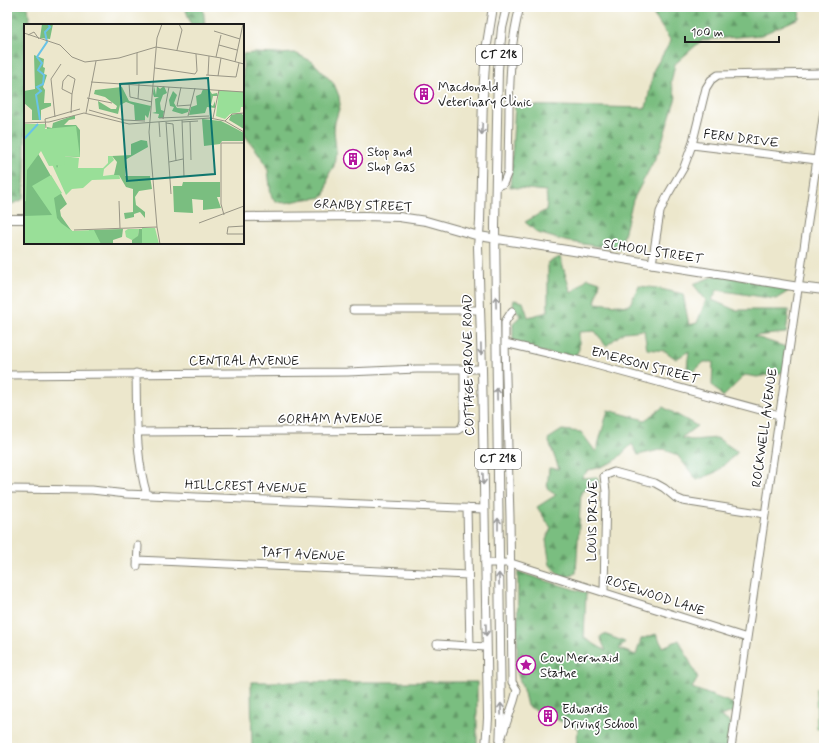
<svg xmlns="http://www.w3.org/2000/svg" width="831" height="755" font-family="Mynerve,sans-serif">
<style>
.forest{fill:url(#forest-firs);stroke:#4b6d4e}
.park{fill:#99df98;stroke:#5a7e5a}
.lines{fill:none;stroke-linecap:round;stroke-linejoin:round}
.minor-casing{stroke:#848274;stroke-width:9}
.major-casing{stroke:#848274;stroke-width:10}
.minor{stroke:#fff;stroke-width:7}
.major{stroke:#fff;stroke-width:8}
.oneway{stroke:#999}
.labels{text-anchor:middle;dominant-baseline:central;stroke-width:3.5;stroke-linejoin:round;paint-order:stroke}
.shield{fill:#fff;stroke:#606060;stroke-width:1}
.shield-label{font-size:12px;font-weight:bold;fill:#1c1c1c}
.poi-label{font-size:13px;fill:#1c1c1c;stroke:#fff;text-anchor:start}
.street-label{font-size:13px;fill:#1c1c1c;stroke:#fff}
.inset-river{fill:none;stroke:#69c3e7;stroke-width:2}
.inset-road{fill:none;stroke:#999686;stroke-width:1}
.view{fill:#0f766e;fill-opacity:0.15;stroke:#0f766e;stroke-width:2}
.inset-edge{fill:none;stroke:#1c1c1c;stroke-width:2}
</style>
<defs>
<pattern id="forest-firs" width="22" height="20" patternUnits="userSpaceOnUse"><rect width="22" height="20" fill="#7abe80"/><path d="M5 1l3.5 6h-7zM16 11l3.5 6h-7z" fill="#639a68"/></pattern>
</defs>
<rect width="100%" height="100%" fill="#fff"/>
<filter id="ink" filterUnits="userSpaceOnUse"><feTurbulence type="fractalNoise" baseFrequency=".025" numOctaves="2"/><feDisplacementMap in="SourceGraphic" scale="8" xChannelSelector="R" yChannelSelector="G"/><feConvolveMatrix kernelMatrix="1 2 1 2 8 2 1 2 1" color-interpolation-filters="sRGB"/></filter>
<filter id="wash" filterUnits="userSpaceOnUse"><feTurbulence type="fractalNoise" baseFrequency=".012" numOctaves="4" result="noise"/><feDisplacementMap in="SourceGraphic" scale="16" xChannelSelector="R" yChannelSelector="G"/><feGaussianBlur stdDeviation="0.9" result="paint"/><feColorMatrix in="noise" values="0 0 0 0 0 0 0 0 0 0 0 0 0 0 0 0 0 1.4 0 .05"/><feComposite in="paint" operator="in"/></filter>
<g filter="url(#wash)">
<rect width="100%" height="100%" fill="#ece7cc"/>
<path class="forest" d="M7 7H28L30 25H25V167L24 196 22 200 7 206Z
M185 7H203L205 25H191Z
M651 7H800L799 18 761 35 702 40 675 64 671 83 676 97 659 151 633 200 620 250 565 241 538 233 525 222 546 210 547 201 546 191 510 187 515 105 646 108 654 69 671 41 651 11Z
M254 53 278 54 295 53 313 62 334 84 339 96 340 105 339 109 335 122 334 131 336 148 334 166 329 174 325 195C320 199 313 198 306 199 295 200 277 209 271 195L268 170 263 159 243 133V54Z
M560 257 571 293 588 278 600 282 595 303 629 306 639 286 656 288 683 294 689 325 697 323 706 300 693 284 720 274 792 289 776 299 717 290 712 300 735 310H789L786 333 753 336 789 348 785 372 757 377 745 375 723 397 712 385 713 362H704L694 371 687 368 689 351 676 359 665 351 647 349 644 330 624 332 606 346 595 331 579 332V349L574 359 513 345V324L520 316 513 305 514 300 523 302 528 317 548 312V263Z
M663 407 697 426 681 438 692 440 717 438 738 452 716 472 697 480 678 456 664 449 638 455 632 444 615 461 598 468 589 470 581 478 597 477 599 483 581 492 576 573 563 579 550 565 546 540 551 528 537 507 556 495 547 489 549 468 559 469 548 439 562 430 581 432 596 452 608 410 645 420Z
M518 572 586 593 584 638 606 651 600 637 604 634 625 642 619 649 636 655 641 639 656 634 663 647 679 640 698 678 692 688 737 705 736 711 720 716 734 725 731 748H576L578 729 527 706 524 693 517 672Z
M251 682H477V748H252Z"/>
<path class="park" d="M816 688H824V728H817Z"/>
</g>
<g filter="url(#ink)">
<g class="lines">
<g class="minor-casing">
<path id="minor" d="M692 145 817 160
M496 186 503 184 508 172C508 151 509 129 509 108 510 76 511 38 520 7
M652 264 660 212 667 196 684 167 692 145 706 88 711 80 718 75 824 73
M353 310H480
M505 343 581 361 779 415
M136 373C137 414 135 456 147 495
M7 375 348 372 417 369H482
M138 432 458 430 462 427 464 421V369
M7 489 92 490 126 494 484 509
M467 508 470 646
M137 560 468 575
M485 563H511L747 638
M137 566 138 546
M604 592 606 491 604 476 614 472 655 483 664 488 676 498 683 501 765 514
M437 644 486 647
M502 736 514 701 517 690 512 682 510 517 505 343V322L512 311
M731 748 824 111"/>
</g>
<g class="major-casing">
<path id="major" d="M243 217 365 216 399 217 426 221 479 236 799 287 824 290
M7 219H25
M486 748 488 718 482 369 478 247 480 221 483 95 486 50 493 7
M500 748 501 723 495 226 498 69 502 28 507 7"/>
</g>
<use href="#minor" class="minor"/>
<use href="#major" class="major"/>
</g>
<defs><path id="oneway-shaft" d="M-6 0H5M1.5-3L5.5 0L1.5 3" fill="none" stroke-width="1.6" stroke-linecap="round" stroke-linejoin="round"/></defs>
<g class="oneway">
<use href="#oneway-shaft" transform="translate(482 129) rotate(92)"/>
<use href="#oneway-shaft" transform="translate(496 302) rotate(-91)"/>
<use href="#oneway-shaft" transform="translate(481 349) rotate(89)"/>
<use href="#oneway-shaft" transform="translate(497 394) rotate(-91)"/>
<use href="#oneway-shaft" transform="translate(483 479) rotate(89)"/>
<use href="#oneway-shaft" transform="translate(498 524) rotate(-90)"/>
<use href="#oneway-shaft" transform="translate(499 579) rotate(-91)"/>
<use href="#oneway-shaft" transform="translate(486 630) rotate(89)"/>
<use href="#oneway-shaft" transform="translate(501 709) rotate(-91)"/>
</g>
</g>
<defs>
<g id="building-ring" transform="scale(1)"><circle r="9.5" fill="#fff" stroke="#b5179e" stroke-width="1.5"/><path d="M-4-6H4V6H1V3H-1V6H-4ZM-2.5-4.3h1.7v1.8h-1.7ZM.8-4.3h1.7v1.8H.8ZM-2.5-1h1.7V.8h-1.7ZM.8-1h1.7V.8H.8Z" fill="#b5179e"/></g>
<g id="sight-ring" transform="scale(1)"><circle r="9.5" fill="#fff" stroke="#b5179e" stroke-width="1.5"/><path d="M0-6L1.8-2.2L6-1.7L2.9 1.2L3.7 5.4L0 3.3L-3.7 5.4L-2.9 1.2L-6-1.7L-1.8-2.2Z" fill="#b5179e"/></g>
</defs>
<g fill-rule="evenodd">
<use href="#building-ring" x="424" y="94"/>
<use href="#building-ring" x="353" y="159"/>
<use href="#sight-ring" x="526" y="665"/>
<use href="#building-ring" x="548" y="716"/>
</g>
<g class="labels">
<g class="shield">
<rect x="476" y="45" width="46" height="20" rx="3"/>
<rect x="475" y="449" width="46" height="20" rx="3"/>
</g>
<g class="shield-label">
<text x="499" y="55">CT 218</text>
<text x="498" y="459">CT 218</text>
</g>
<g class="poi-label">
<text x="438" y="87">Macdonald<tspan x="438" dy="15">Veterinary Clinic</tspan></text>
<text x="367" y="152">Stop and<tspan x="367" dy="15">Shop Gas</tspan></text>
<text x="540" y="658">Cow Mermaid<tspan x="540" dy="15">Statue</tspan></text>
<text x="562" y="709">Edwards<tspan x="562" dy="15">Driving School</tspan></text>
</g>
<g class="street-label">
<text transform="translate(741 139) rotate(7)">FERN DRIVE</text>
<text transform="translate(363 206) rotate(2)">GRANBY STREET</text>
<text transform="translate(653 252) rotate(9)">SCHOOL STREET</text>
<text x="244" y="361">CENTRAL AVENUE</text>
<text transform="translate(469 365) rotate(-91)">COTTAGE GROVE ROAD</text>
<text transform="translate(645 366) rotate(15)">EMERSON STREET</text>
<text x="330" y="419">GORHAM AVENUE</text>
<text transform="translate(765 428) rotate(-82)">ROCKWELL AVENUE</text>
<text transform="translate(246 487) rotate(2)">HILLCREST AVENUE</text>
<text transform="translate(593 521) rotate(-89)">LOUIS DRIVE</text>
<text transform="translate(303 555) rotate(3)">TAFT AVENUE</text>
<text transform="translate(655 596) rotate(18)">ROSEWOOD LANE</text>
</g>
</g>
<g transform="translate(24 24)">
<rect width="220" height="220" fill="#ece7cc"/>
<path d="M21 105 23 118 35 143 34 140 39 132 55 134 54 144H79L84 139V132H88L90 136 80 145 79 152 95 150 96 155 68 156 59 164 48 165 42 171 21 125ZM118 204H131L135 220H118ZM104 205H115L114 213 108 216 102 213 101 207Z" fill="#99df98"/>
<path d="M18 0H29L26 15 16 14ZM10 31 20 35 19 43 21 44 20 50 23 51 19 63 21 66 20 79H27V82L17 86V96H8V86L0 79V67L11 65ZM130 62 132 71 133 62 136 65 140 62 143 69 139 71 136 79 137 86 140 87 139 94H134L135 90 128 89 132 88 131 75 135 73H130L129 70ZM98 63 105 77 127 82 124 94 121 91V96H111L110 81 102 78 96 81 94 90 75 85 74 77 87 85H92L93 82 81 73 70 70 71 66ZM179 65H185L188 70 193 69 194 72H189L187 81 189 82 191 77V84L183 83 181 89 165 91 167 83 173 81 172 72 177 70ZM149 67 153 71 150 79 153 84 165 85 164 88 158 90 148 87 150 83 146 82 145 76ZM217 89 220 92V105L205 96 207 91ZM51 91V95L45 96 40 101H52L56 106V133L39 132 33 144 23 118V103L28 104 29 99ZM178 95 197 97 205 101 220 109V117H198L196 120 180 122ZM0 105 43 180 36 186 37 192 47 206 63 220H0L2 192 0 193ZM117 116 123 117 124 123 101 136V152H126L128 165 115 167 111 173 112 181 121 188V194L116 188 110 190V193L101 195 100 189 109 188V165L102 163 95 151H90L93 138 88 132 107 131V120ZM159 158H196V173H193L197 184 179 186V176L168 175 169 189 150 188 149 162H158ZM99 205 98 213 89 216V220H68L65 206ZM115 205H118V220H108V216L114 212Z" fill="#7abe80"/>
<path d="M195 66 220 68V83H217L216 88 206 90 201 95 192 92ZM0 100H21V105L52 102 56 133 41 132 40 141 25 142 17 127 3 146 2 177 0 178ZM27 151 38 169 30 174 33 194 37 199 48 207 70 206 77 220H0V192L28 191 8 162Z" fill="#99df98"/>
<path class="inset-river" d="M16 96 12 71 17 67 13 63 19 60 20 51 14 46 18 39 13 33 23 18 21 8 26 3 24 0M0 115 14 100"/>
<path class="inset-road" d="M190 7 216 15M0 9 36 21 48 33 61 38 95 34 132 23M4 11 10 8 15 15M195 21 213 26M132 23 197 34 220 40M153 26 158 6 155 0M113 29V51M192 33 197 11M211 38 219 0M131 44 171 50 173 47 172 30M44 51 51 55 48 70 38 65 39 57ZM182 51 212 53 215 39M184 51 185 32M194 52 197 34M67 58 220 68M105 59 106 73 128 78M157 63 153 82 167 81M63 74 88 79M114 75 115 60M65 86 100 96 121 97M47 89 48 70M62 89 72 37M164 92 171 64M31 93 27 55 37 40M135 94 185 92M189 94 195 66M139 95 145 63M158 96 160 153M166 97 167 136M201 97 208 90 220 89M135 98 136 113M142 98 147 170M158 98 174 97M0 99 25 98 60 89 105 100 186 94 201 97 220 108M142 99 149 100 152 137M22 104 21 95 56 85M145 138 159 135M95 177 96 204M200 191 197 180V119H220M175 199 220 182M220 202 204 203 203 210H220M50 206 133 203M136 220 133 203 125 108 133 14 138 0"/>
<path class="view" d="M184 54 191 150 103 157 96 60Z"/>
<rect width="220" height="220" class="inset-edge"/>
</g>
<rect width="831" height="755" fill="none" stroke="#fff" stroke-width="24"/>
<path d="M685 36v6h94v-6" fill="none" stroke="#1c1c1c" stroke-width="2"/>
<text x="691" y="36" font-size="12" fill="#1c1c1c" stroke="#ffffff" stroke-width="3" paint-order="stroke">100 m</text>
</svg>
